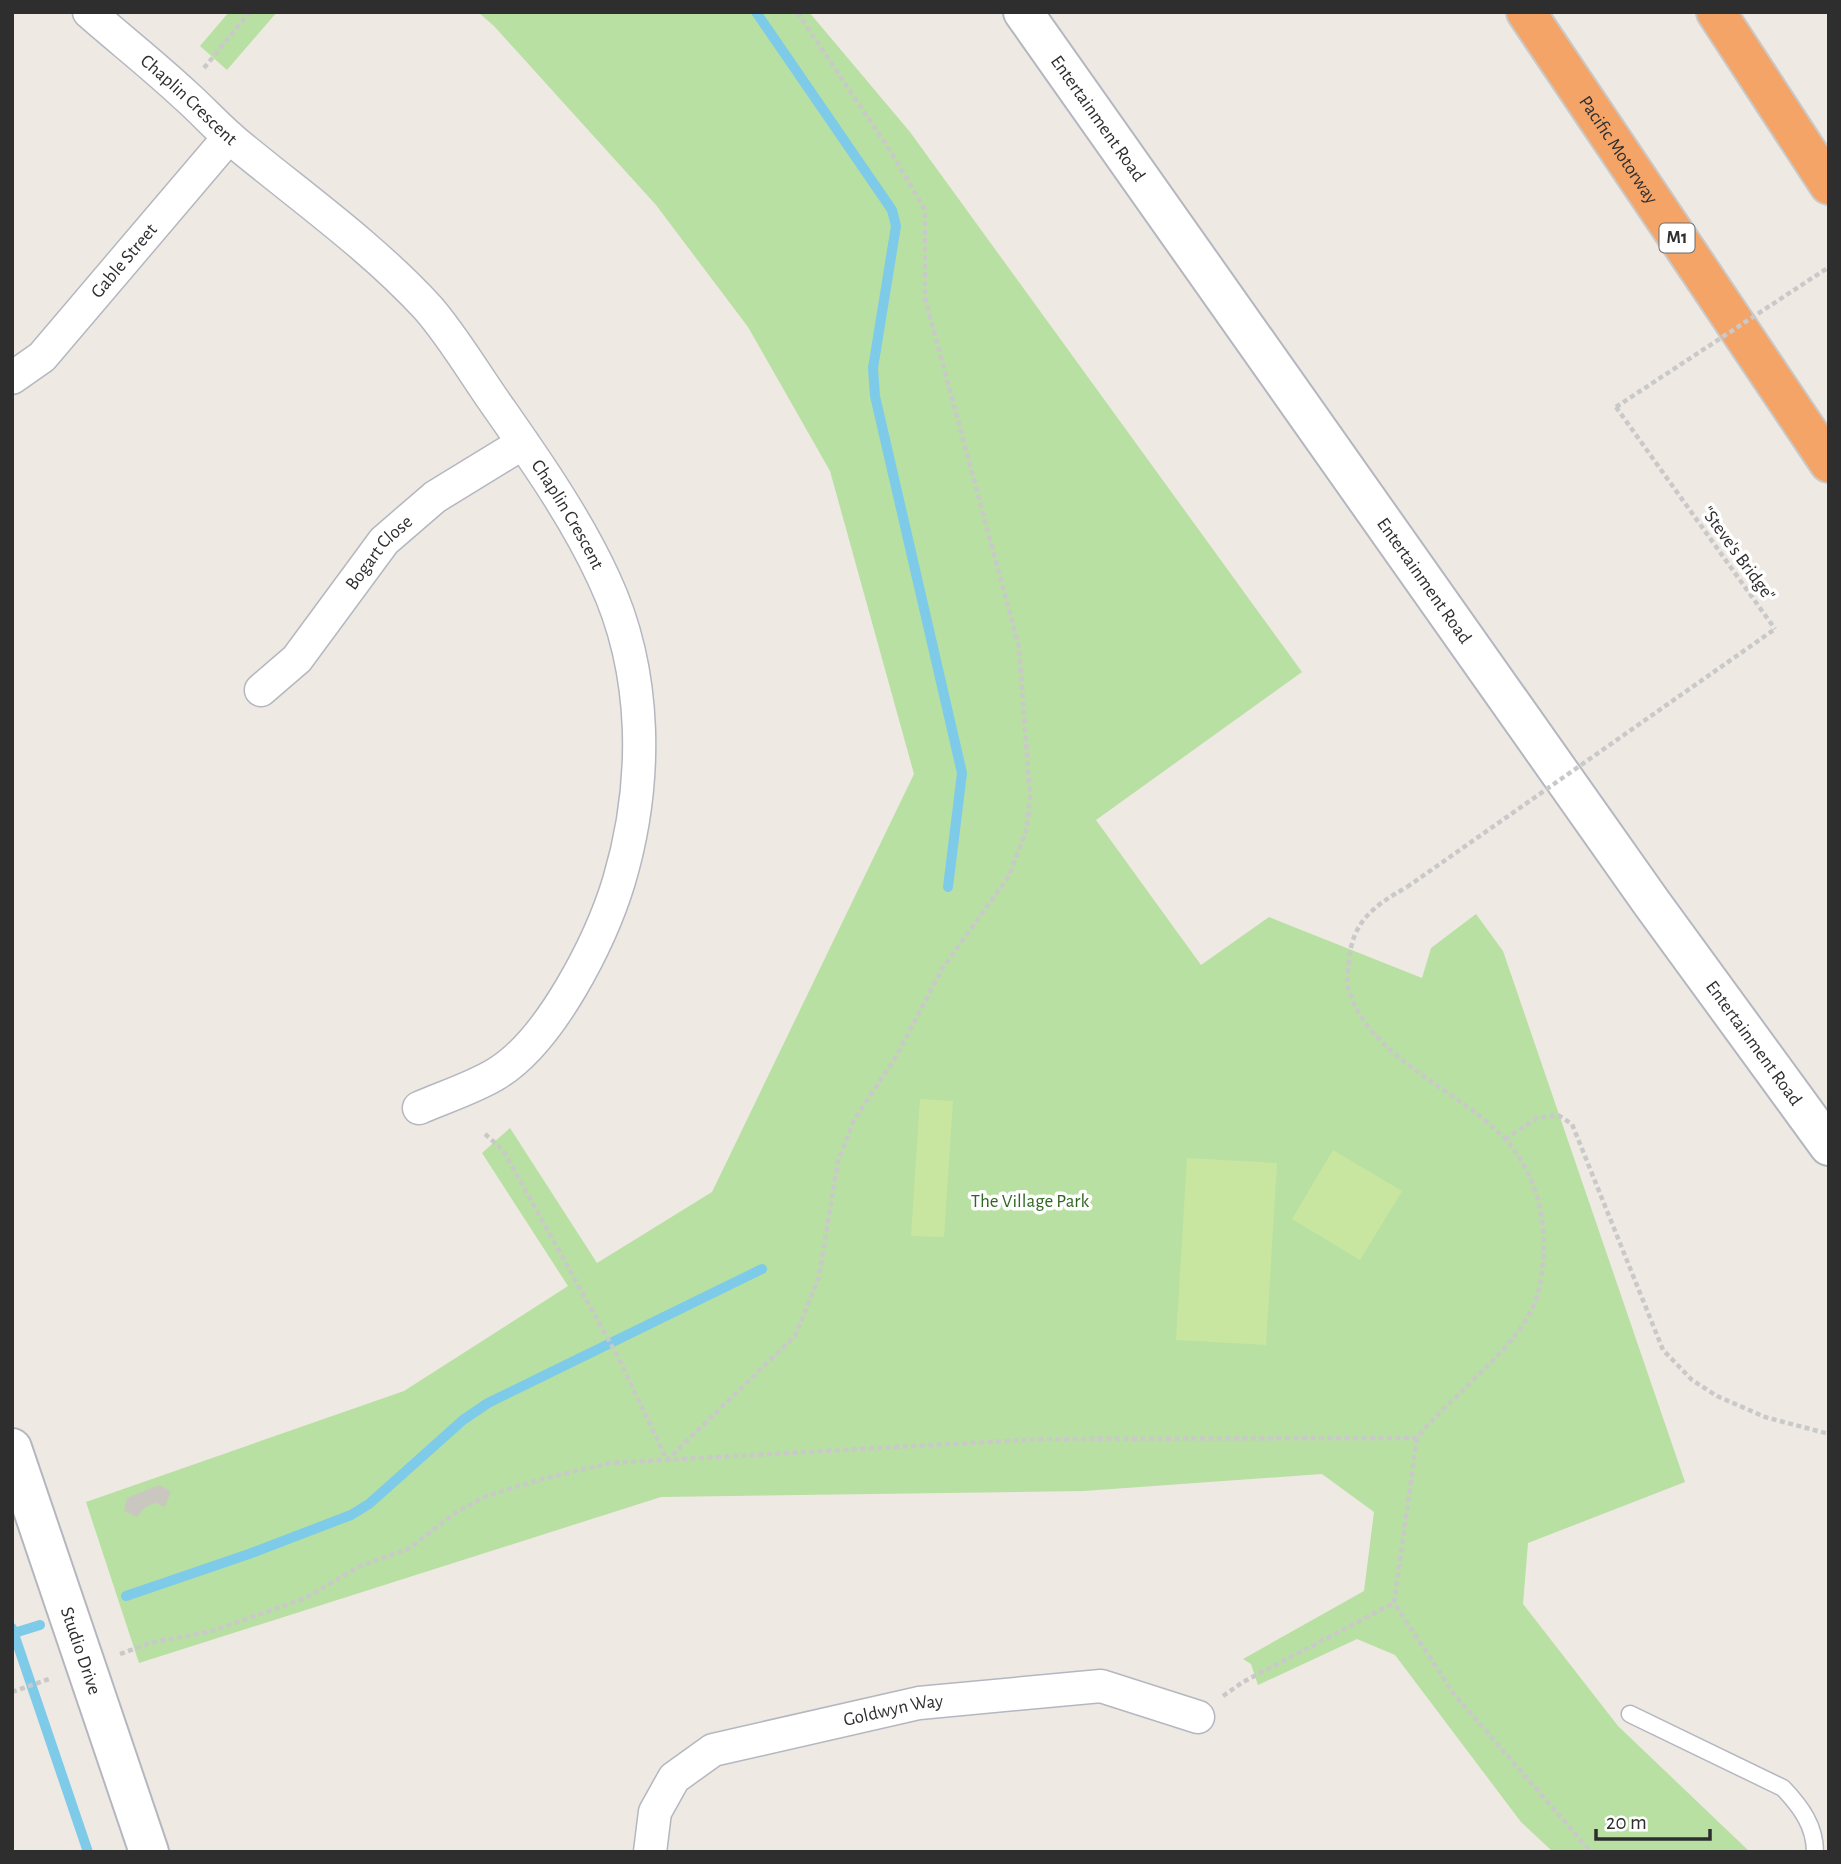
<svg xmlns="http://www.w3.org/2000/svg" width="1841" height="1864" font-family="'Alegreya Sans',sans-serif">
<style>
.green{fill:#b8e0a2}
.pitch{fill:#c8e69f}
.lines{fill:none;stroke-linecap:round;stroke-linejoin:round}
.stream{stroke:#7dcbe8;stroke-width:10}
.building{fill:#cac7c0}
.lane-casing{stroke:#b5b7c0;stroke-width:19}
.street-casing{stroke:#b5b7c0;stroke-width:35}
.secondary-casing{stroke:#b5b7c0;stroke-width:42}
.highway-casing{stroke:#c9c9c9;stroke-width:42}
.path{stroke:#c9c9c9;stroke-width:4.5;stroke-dasharray:5 3.5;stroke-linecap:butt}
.lane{stroke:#fff;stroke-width:16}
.street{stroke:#fff;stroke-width:32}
.secondary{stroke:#fff;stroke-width:38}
.highway{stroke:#f4a467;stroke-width:38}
.path-bridge{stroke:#c9c9c9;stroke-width:4.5;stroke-dasharray:5 3.5;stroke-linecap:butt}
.labels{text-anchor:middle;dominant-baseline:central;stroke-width:7;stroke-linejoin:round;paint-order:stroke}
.shield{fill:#fff;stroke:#6d6d6d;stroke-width:2}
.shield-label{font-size:18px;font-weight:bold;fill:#2e2e2e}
.street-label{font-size:19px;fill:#2e2e2e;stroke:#fff}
.park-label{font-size:19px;fill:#2f6821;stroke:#fff}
</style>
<rect width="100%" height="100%" fill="#eee9e2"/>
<path class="green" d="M229 12H277L227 70 200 46Z
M478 12H809L910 132 1302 672 1096 820 1201 965 1269 917 1422 978 1431 948 1476 914 1503 951 1685 1482 1528 1543 1523 1604 1618 1726 1750 1852H1553L1521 1822 1395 1655 1357 1639 1258 1685 1251 1664 1243 1659 1364 1591 1374 1512 1322 1474 1084 1491 661 1497 139 1663 86 1502 404 1391 568 1286 482 1153 510 1128 597 1263 712 1192 914 774 830 471 748 327 656 205 494 26Z"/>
<path class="pitch" d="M920 1099 953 1101 944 1237 911 1236Z
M1333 1150 1402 1191 1360 1260 1292 1219Z
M1187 1158 1277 1163 1266 1345 1176 1340Z"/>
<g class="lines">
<path class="stream" d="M756 12 892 210 896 226 873 368 875 396 962 773 948 887
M126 1596 249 1554 351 1515 369 1504 463 1420 488 1403 762 1269
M12 1628 88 1852
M14 1633 40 1625"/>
</g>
<path class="building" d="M159 1485 171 1491 165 1507 155 1503 144 1508 137 1517 124 1511 127 1498Z"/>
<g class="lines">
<g class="lane-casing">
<path id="lane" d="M1630 1714 1783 1788C1801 1807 1815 1826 1815 1852"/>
</g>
<g class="street-casing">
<g id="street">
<path id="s1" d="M89 12C121 40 154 66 185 95 202 110 218 128 236 143 300 196 371 246 428 308 455 339 477 378 501 411 538 464 577 520 604 579 648 673 648 783 619 881 601 940 551 1041 496 1074 473 1088 444 1097 419 1108"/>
<path id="s2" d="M12 378 42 357 229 137"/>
<path id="s3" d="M261 690 297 659 384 541 435 497 523 443"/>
<path id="s4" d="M650 1852 655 1812 674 1778 713 1750 919 1703 1101 1686 1198 1717"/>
</g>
</g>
<g class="secondary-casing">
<g id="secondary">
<path id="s5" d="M1023 12 1651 902 1829 1146"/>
<path id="s6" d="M12 1448 149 1852"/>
</g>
</g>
<g class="highway-casing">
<g id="highway">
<path id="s7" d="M1526 12 1829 463"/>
<path d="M1716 12 1829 185"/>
</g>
</g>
<path class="path" d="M204 68 250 12
M1616 407 1775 629
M485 1134 503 1150 618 1357 667 1460 795 1336 819 1277 838 1161 854 1120 897 1055 942 969 1009 876 1027 828 1030 797 1019 647 925 298V210L891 152 797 12
M1505 1139 1537 1118 1558 1115 1572 1124 1663 1350 1692 1380 1717 1396 1765 1417 1829 1434
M1417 1438 1394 1603 1454 1694 1591 1852
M120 1654 150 1643 212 1631 306 1598 358 1567 410 1548 455 1513 484 1497 538 1480 610 1463 1042 1439 1417 1438C1450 1395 1525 1344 1538 1293 1551 1240 1543 1181 1505 1139 1459 1089 1366 1057 1348 987 1346 979 1348 969 1349 961 1352 921 1375 905 1407 887
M12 1692 49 1679
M1223 1696 1243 1682 1394 1603"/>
<use href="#lane" class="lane"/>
<use href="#street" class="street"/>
<use href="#secondary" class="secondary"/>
<use href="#highway" class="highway"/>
<path class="path-bridge" d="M1616 407 1829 267
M1407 887 1775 629"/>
</g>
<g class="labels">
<rect class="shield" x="1659.5" y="223.5" width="35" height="29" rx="5"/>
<g class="shield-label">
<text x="1677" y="238">M1</text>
</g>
<g class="street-label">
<text stroke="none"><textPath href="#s1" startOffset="133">Chaplin Crescent</textPath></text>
<text stroke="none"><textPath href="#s5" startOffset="130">Entertainment Road</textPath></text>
<text stroke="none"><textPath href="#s7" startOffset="166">Pacific Motorway</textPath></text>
<text stroke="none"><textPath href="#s2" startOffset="163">Gable Street</textPath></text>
<text stroke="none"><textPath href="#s1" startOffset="700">Chaplin Crescent</textPath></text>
<text stroke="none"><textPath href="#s3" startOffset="182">Bogart Close</textPath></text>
<text transform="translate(1738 554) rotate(54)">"Steve's Bridge"</text>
<text stroke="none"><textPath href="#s5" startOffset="696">Entertainment Road</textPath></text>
<text stroke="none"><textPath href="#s5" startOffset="1264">Entertainment Road</textPath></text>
<text stroke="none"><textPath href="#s6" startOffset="214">Studio Drive</textPath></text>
<text stroke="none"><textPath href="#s4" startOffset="312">Goldwyn Way</textPath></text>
</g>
<g class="park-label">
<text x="1030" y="1201">The Village Park</text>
</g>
</g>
<rect width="1841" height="1864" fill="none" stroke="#2e2e2e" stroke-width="28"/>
<path d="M1596 1829v10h114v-10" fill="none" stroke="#2e2e2e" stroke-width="3.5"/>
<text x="1606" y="1829" font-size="21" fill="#2e2e2e" stroke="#ffffff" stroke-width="5" paint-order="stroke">20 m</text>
</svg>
